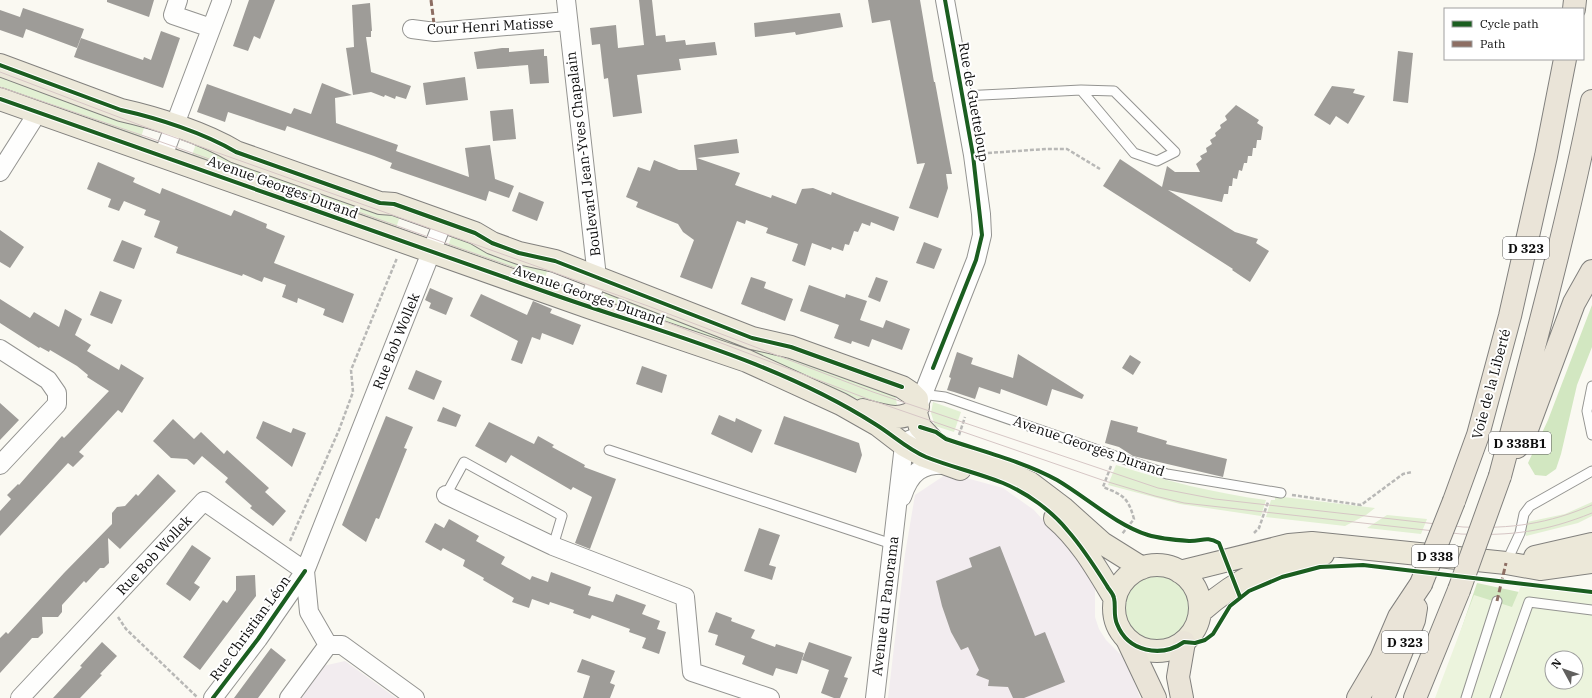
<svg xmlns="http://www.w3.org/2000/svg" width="1592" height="698" font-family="'IBM Plex Serif',serif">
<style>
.industrial{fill:#f2ecef}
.green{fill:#e2f0d3}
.forest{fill:#d2e7c1}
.pitch{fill:#ecf4dd;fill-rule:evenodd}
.building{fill:#9e9c98}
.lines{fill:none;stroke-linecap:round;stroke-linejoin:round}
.service-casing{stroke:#949491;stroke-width:11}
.minor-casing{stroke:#949491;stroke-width:20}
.primary-casing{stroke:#82817e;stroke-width:24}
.trunk-casing{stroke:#82817e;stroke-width:24}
.path{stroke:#b8b8b6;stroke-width:2.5;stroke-dasharray:4 2;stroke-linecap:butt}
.service{stroke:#fefefd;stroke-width:9}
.minor{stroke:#fefefd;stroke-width:18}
.primary{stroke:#ece8d9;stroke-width:22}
.trunk{stroke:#eae4d8;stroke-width:22}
.tram{stroke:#d6c6c5;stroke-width:1}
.trunk-bridge-casing{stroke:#82817e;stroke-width:24;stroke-linecap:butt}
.trunk-bridge{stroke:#eae4d8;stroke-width:22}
.quiet{stroke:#8d6e63;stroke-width:3;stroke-dasharray:6 3;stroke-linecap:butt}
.cycleway-casing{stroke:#fff;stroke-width:6}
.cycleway{stroke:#1b5e20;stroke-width:4}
.labels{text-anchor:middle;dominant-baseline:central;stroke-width:4;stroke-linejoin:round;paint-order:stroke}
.shield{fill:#fff;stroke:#565656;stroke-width:1}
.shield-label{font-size:13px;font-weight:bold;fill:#0e0e0e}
.street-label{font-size:14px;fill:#0e0e0e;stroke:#fff}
</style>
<rect width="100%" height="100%" fill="#faf9f2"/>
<path class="industrial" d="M948 473 1003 488 1034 510 1075 556 1095 589V617L1099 629 1106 640 1127 661 1140 698H888L905 554 915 495Z
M345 661 396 698H300L323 666Z"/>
<path class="green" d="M0 69 145 125 141 137 0 90Z
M196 144 400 216 396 228 192 155Z
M452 235 548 269 544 280 448 246Z
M607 288 893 395 896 398 897 406 879 407 602 302Z
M933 402 961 412 954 432 935 426 931 413Z
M1116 465C1166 481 1214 493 1266 500L1261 516 1180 504 1108 485Z
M1275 496 1375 508 1366 515 1345 526 1266 517 1271 500H1275Z
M1592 502V516L1578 523 1526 536 1525 531 1527 522 1565 514Z
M1387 515 1427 519 1421 534 1367 528Z
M1122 607a34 34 0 1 1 68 0a34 34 0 1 1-68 0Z"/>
<path class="forest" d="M1592 305V347L1577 385 1561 454 1556 469 1546 476 1535 475 1528 463 1548 420Z
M1477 583 1519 592 1513 607 1456 645Z"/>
<path class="pitch" d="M1521 586 1592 595V698H1435L1474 595 1512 607ZM1552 658H1576V682H1552Z"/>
<path class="building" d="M107 0H154L149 17 107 2Z
M249 0H275L260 39 254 36 248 51 233 46Z
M639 0H652L656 36 665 35 666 42 685 40 686 45 715 42 717 55 679 59 681 70 637 75 642 113 613 117 608 78 604 79 600 44 592 45 590 28 616 25 618 48 644 45Z
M868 0H920L934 82H935L952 174H946L948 188 938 218 909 208 925 163 917 164 890 20 872 23Z
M370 3 372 31H371V37H366L371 72 411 86 406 99 396 96 395 99 385 95 384 97 371 92 353 95 346 48 354 47 352 5Z
M23 8 84 29 77 48 26 29 23 38 0 30V10L20 17Z
M840 13 843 27 796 35 795 32 755 37 754 23Z
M161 31 180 38 163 88 74 57 81 38 143 60 144 57 151 60Z
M502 48H509V52L544 49V56H547L549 83 530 84 528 65 477 69 474 52Z
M1398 51 1413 53 1408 103 1393 101Z
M465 77 468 100 426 105 423 83Z
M322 83 352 95 335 98 336 123 398 145 396 151 469 177 465 148 490 145 495 179 514 186 509 198 489 191 486 201 390 168 392 163 374 156 287 126 285 131 228 112 225 122 197 112 207 84 291 114 294 108 311 114Z
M1332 86 1355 89 1353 93 1365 96 1348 124 1336 116 1330 125 1314 115Z
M1236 105 1259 120 1257 123 1263 127 1261 140H1257L1256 148H1253L1252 156H1248L1247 163H1244L1242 171 1239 170 1237 179 1233 178 1232 186H1229L1228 194H1224L1222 202 1168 190 1235 232 1258 239 1256 243 1269 251 1250 282 1232 270 1233 269 1103 186 1120 159 1162 187 1167 166 1175 172H1200L1196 164 1202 159 1200 156 1207 152 1206 148 1212 144 1210 140 1216 136 1215 133 1221 128 1220 125 1227 120 1225 116Z
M513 109 516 139 493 141 490 111Z
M737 139 739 153 697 158 740 173 735 185 771 198 772 195 796 204 802 189 813 188 831 195 832 192 847 198 899 217 894 231 871 222 870 226 862 223 858 232 854 231 849 245 845 244 843 251 832 247 831 250 812 243 805 266 792 261 798 244 766 233 768 228 746 220 745 224 737 221 712 289 680 277 694 240 683 232 678 224 636 207 638 202 626 197 638 167 650 171 654 160 679 170H697L694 145Z
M98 162 135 178 133 182 160 194 162 188 231 216 234 210 267 224 266 228 285 236 274 263 354 294 343 323 323 315 325 309 298 298 297 303 282 297 286 285 264 277 262 282 243 274 242 276 176 253 178 247 154 237 160 221 144 215 146 210 124 201 119 211 108 207 111 199 87 189Z
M519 192 544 202 537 221 512 211Z
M0 230 24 247 10 268 0 262Z
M122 240 142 248 134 269 113 261Z
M924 242 942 249 934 269 916 263Z
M751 277 766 282 764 288 793 299 785 321 741 304Z
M876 277 888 281 880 302 868 297Z
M809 285 845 298 846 294 867 301 860 320 883 328 886 320 910 329 902 350 872 339 869 347 852 341 851 344 834 338 839 325 800 311Z
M430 288 453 298 446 315 429 308 431 303 425 300Z
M100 291 122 300 112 324 90 315Z
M481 294 527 315 533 301 552 309 550 313 581 325 573 345 542 333 540 340 532 337 522 364 511 360 518 341 470 316Z
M0 299 30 318 34 312 59 327 65 309 82 319 75 335 91 345 87 351 119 370 121 364 144 378 122 413 118 410 79 452 84 456 73 467 68 463 0 536V511L11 499 7 495 18 484 19 485 62 436 64 438 70 432 109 391 87 377 88 375 77 366 50 350 49 352 40 347 39 348 0 323Z
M957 352 973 358 971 364 1013 378 1018 354 1084 395 1082 399 1052 389 1047 406 1001 389 1000 394 979 387 975 399 954 392 947 390 951 378 949 377Z
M1130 355 1141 362 1133 375 1122 368Z
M642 366 667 375 662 393 636 384Z
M416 370 442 381 434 400 408 389Z
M0 403 19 420 0 440Z
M443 407 461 415 456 427 437 421Z
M719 415 735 422 736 418 762 430 752 453 711 434Z
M386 416 413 427 404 448 407 449 379 519 376 518 366 542 342 525Z
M784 416 859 443 862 455 856 473 774 444Z
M173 419 194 439 201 432 224 454 227 450 269 488 265 492 286 511 273 526 250 508 252 506 225 482 228 478 202 456 194 465 187 459 171 458 153 441Z
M1111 420 1138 427 1137 432 1167 441 1166 444 1227 459 1223 477 1133 456 1119 447 1105 443Z
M263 421 291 433 293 428 306 433 292 467 256 438Z
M489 422 534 444 538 436 554 445 552 447 585 465 584 467 616 479 590 549 575 543 592 497 573 487 571 490 511 455 506 463 475 446Z
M158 474 176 491 120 549 108 538 109 563 104 568H100L86 583 84 581 62 605V612L58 617H42L43 633 38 638H32L0 673V638L6 632 8 634 64 573 112 524V513L117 507 125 506 136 494 138 496Z
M449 519 479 536 476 541 505 557 501 564 530 580 532 576 548 582 551 572 591 587 588 595 613 602 616 594 646 605 642 614 660 621 657 629 666 632 659 654 642 648 646 638 629 632 630 629 592 615 590 619 573 613 574 610 550 602 549 605 532 599 529 608 512 602 514 598 483 580 484 578 463 566 465 560 443 548 441 551 425 542 435 523 444 528Z
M759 528 780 535 769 565 776 567 772 580 744 571Z
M192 545 211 558 194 583 200 587 190 601 166 584Z
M1000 546 1035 636 1045 632 1065 682 1024 698H1013L1008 687 988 686 989 680 976 675 979 670 968 647 961 650 951 632 942 606 936 581 972 567 969 558Z
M255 575 256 596 200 670 183 657 223 600 227 603 236 590V576Z
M716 612 732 618 731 621 755 630 751 638 775 647 776 644 804 653 797 674 776 668 773 676 757 670 742 664 745 656 715 645 718 635 708 632Z
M102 642 117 656 100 674 102 675 80 698H53L82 667 80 666Z
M809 642 852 657 844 677 848 678 840 698H834L821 693 829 670 802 660Z
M271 648 286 660 258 698H234Z
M582 659 615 671 610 683 615 685 610 698H583L590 676 577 672Z"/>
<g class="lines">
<g class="service-casing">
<path id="service" d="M962 96 1081 90 1134 153 1157 161 1175 152 1114 91 1081 90
M1592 386 1587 411 1592 435
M921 394 945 397 1167 474 1281 493
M609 450 892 544
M446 495 464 462 562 516 553 546
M1506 563 1520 533 1524 514 1530 506 1592 471
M1466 698 1497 601
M1495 698 1529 602 1592 610"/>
</g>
<g class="minor-casing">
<path id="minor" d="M178 0 173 15 211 28
M566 0 597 277 588 307
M412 29 435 32 568 21
M163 156 222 0
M0 172 38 112
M0 349 48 380 57 393V404L0 465
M918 407 976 260 982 235 981 214 973 155 945 0
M446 495 553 546 685 597 692 672 770 698
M902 497C910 472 922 463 948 465
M328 645 309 612 305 571 443 222
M20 698 204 501 305 571 258 639 213 698
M289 698 328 645H342L415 698
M875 698 904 445 909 440 914 438"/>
</g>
<g class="primary-casing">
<path id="primary" d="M0 65 121 110C157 118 204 133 236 152L380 203 394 204 475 233 492 243 519 253 555 261 752 338 791 347 902 387 911 393 917 399 916 413 920 427 935 443 947 450 1007 472 1030 483 1063 508 1102 543 1142 568
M0 99 588 307 747 361 841 404 878 425 904 445 924 456 960 469
M863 410C881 415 904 424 918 407
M1055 518C1081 540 1098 571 1115 599
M1535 557 1592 544
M1114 608a43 43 0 1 1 86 0a43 43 0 1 1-86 0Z
M1180 572 1289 545 1312 543 1506 563 1540 569 1592 562
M1200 612C1240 577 1271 563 1323 554"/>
</g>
<g class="trunk-casing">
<path id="trunk" d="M1574 9 1575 0
M1517 447 1526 432 1574 303 1592 271
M1500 476C1533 351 1567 227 1592 101
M1454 501 1478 435 1510 316 1546 156 1565 59
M1128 641 1155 698
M1182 698 1178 677 1184 642
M1358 698 1381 659 1399 617 1421 584
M1383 698 1414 620 1416 608
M1415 698 1459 590"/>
</g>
<path class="path" d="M988 153 1046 149H1067L1100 169
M959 435 965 417
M1111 466 1103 487C1123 495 1128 497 1134 519L1122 534
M1292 495 1361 505 1403 474 1412 472
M1254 533 1259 528 1268 502
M290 541 339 430 353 392 351 370 397 258
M118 617 126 629 197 697"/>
<use href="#service" class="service"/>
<use href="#minor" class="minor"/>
<use href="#primary" class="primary"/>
<use href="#trunk" class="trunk"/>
<path class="tram" d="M0 72 137 124 648 306 873 392 1158 488 1215 499 1463 527C1511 529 1548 524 1592 505
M0 87 150 138 645 314 868 399 1105 481 1155 496 1184 503 1461 534C1511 536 1545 532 1592 513"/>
<g class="trunk-bridge-casing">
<path id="trunk-bridge" d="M1421 584 1454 501
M1459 590 1500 476"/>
</g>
<use href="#trunk-bridge" class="trunk-bridge"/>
<path class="quiet" d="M431 0 435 32
M1497 601 1506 563"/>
<g class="cycleway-casing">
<path id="cycleway" d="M0 65 121 110C157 118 204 133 236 152L380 203 394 204 475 233 492 243 519 253 555 261 752 338 791 347 902 387
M0 99C183 164 366 228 549 293 659 332 776 361 875 424 893 435 907 449 926 457 951 467 978 473 1003 483 1027 493 1052 511 1068 531 1083 548 1095 567 1107 586 1109 590 1113 593 1114 598 1116 606 1113 615 1117 624 1128 652 1161 658 1184 642L1195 643 1205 640 1213 634 1230 606 1249 591 1282 577 1320 567 1363 565 1592 592
M933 368 976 260 982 235 973 155 945 0
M920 427 936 432 946 439C981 451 1025 462 1057 480 1086 497 1116 525 1148 535 1161 539 1176 540 1190 541 1203 541 1206 536 1219 543L1240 597
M213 698 258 639 305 571"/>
</g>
<use href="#cycleway" class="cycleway"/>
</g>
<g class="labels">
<g class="shield">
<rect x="1503" y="237" width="46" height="22" rx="3"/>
<rect x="1489" y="432" width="62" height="22" rx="3"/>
<rect x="1412" y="545" width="46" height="22" rx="3"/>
<rect x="1382" y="631" width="46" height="22" rx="3"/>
</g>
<g class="shield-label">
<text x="1526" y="248">D 323</text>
<text x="1520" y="443">D 338B1</text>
<text x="1435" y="556">D 338</text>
<text x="1405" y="642">D 323</text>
</g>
<g class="street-label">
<text transform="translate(490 26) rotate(-3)">Cour Henri Matisse</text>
<text transform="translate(974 102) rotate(80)">Rue de Guetteloup</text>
<text transform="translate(583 154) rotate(-97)">Boulevard Jean-Yves Chapalain</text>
<text transform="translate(283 187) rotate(20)">Avenue Georges Durand</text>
<text transform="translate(589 295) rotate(19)">Avenue Georges Durand</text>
<text transform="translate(396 341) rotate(-68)">Rue Bob Wollek</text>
<text transform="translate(1491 384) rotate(-75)">Voie de la Liberté</text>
<text transform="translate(1089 446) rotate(19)">Avenue Georges Durand</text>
<text transform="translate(154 555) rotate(-47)">Rue Bob Wollek</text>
<text transform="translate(885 606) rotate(-83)">Avenue du Panorama</text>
<text transform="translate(250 628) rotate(-54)">Rue Christian Léon</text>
</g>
</g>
<rect x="1444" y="8" width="140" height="52" fill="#ffffff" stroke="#9f9f9f"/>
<rect x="1452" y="21" width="20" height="6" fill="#1b5e20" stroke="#9f9f9f"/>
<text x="1480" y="28" font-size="12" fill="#0e0e0e">Cycle path</text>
<rect x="1452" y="41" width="20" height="6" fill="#8d6e63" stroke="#9f9f9f"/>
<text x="1480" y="48" font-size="12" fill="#0e0e0e">Path</text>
<g transform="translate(1564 670) rotate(310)"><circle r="19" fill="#ffffff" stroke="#9f9f9f"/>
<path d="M0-3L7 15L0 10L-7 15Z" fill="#61605e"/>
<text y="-6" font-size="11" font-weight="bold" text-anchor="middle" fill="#0e0e0e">N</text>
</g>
</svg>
